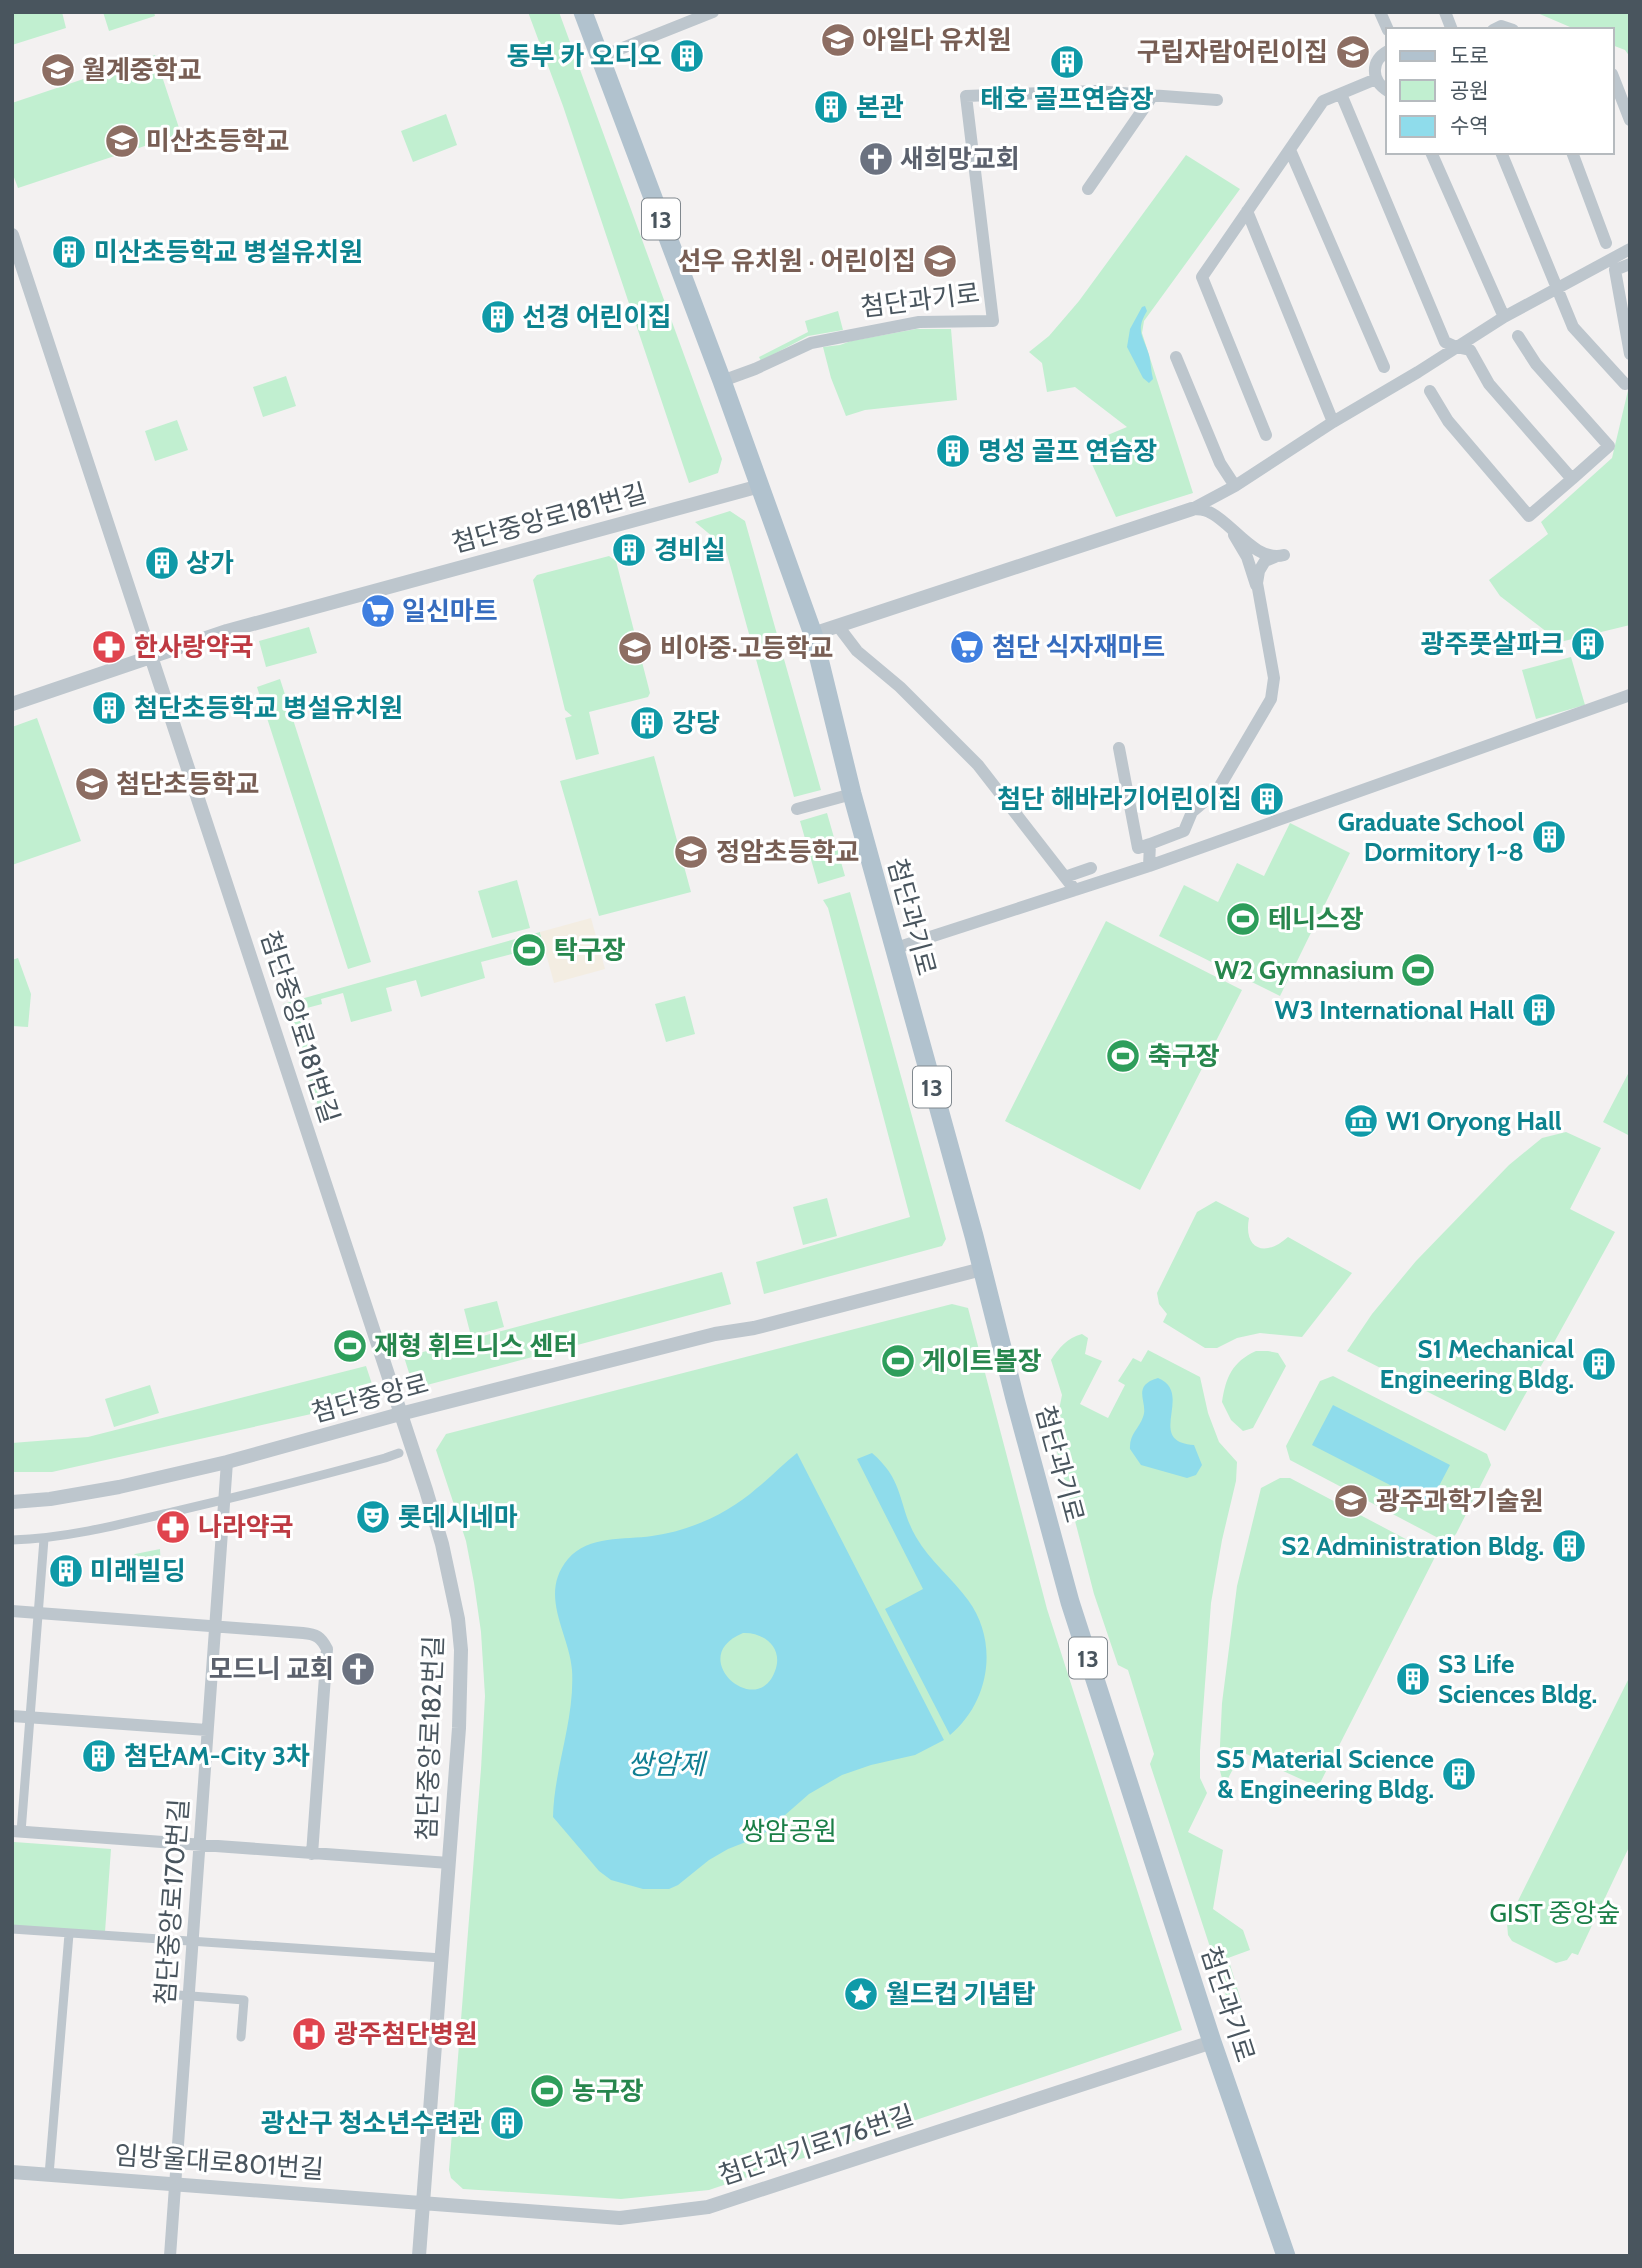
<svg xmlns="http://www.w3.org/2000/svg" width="1642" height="2268" font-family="Cabin,'Noto Sans KR',sans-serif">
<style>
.green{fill:#c1efd0}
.sand{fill:#f3ede2}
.water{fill:#8fdceb;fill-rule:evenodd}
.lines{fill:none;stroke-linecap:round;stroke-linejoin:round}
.pedestrian{stroke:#bdc6cd;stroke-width:9}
.minor{stroke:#bdc6cd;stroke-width:12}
.tertiary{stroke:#bdc6cd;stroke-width:14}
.primary{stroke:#b1c2ce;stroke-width:19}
.pedestrian-bridge{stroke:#bdc6cd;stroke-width:9}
.labels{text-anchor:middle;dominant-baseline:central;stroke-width:6;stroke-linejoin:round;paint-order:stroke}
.shield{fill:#fff;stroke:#80888e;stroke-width:2}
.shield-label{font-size:24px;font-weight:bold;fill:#49555e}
.education-label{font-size:26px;font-weight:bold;fill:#785e54;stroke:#fff;text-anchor:start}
.culture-label{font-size:26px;font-weight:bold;fill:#0d838f;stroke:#fff;text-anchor:start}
.worship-label{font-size:26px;font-weight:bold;fill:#5b616d;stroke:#fff;text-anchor:start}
.street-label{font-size:26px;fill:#49555e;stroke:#fff}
.shop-label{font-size:26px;font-weight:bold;fill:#366cbe;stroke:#fff;text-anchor:start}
.health-label{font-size:26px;font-weight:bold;fill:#be3a42;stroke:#fff;text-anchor:start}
.leisure-label{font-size:26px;font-weight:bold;fill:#27864d;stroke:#fff;text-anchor:start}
.park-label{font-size:26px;fill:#1a7f47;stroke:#fff}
.water-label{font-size:28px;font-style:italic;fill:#107f93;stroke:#fff}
</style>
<rect width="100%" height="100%" fill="#f3f1f1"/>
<path class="green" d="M12 12H62L66 28 12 45Z
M103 12H154L155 16 109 31Z
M528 12H559L722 459 718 473 689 483 563 106Z
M1535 12H1630V57L1625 50 1612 45V30H1577Z
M155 55 181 134 18 188 12 172V103Z
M446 114 457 145 413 162 401 131Z
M1186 155 1240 189 1144 321 1142 333 1193 493 1116 517 1091 462 1086 444 1127 427 1075 387 1047 392 1042 363 1029 352 1049 336 1079 301Z
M838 311 843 330 808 336 761 361 759 357 808 332 805 321Z
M916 329H951L957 400 865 410 846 416 831 378 823 347 840 345 851 341Z
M286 376 296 406 263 417 253 387Z
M1630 382V625L1560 642 1500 596 1489 580 1548 534 1541 522 1612 458Z
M177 420 188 450 155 461 145 431Z
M730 511 745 521 821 790 794 797 725 547 695 522Z
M609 556 616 561 650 693 648 697 589 712 599 754 576 760 565 718 572 716 565 710 533 580 537 575Z
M309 627 317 653 266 667 259 641Z
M1571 657 1585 705 1536 719 1522 670Z
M280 679 371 962 348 969 257 687Z
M37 718 81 841 12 865V727Z
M654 756 691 892 599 916 560 781Z
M827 813 845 876 818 884 800 821Z
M1290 823 1350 853 1280 996 1159 936 1184 885 1218 902 1237 863 1264 876Z
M517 880 530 928 492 938 478 891Z
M850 892 946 1239 942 1246 764 1294 756 1262 910 1217 828 908 823 900Z
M1106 921 1242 990 1140 1190 1005 1121Z
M540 932 542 940 511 948 512 954 481 962 485 978 421 997 416 980 386 988 392 1011 351 1022 343 993 321 999 322 1004 303 1009 332 1117 323 1120 283 1004Z
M18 958 31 994 28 1027 12 1026V960Z
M685 996 695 1034 666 1042 655 1004Z
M1630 1070V1136L1603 1122Z
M1566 1132 1601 1148 1570 1209 1615 1232 1505 1431 1347 1351 1372 1314 1416 1261 1509 1165 1542 1138Z
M827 1198 837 1236 803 1245 793 1207Z
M1216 1201 1249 1218C1243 1249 1265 1258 1288 1237L1352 1273 1302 1337 1260 1333 1237 1338 1217 1348H1205L1163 1322 1167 1314 1159 1304 1157 1293 1197 1212Z
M722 1272 731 1304 427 1385 410 1376 404 1357Z
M497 1301 504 1327 471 1336 464 1309Z
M952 1304 968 1308 1047 1609 1182 2030 709 2190 621 2199 463 2189 451 2178 449 2170 481 1769 485 1696 481 1632 474 1583 466 1541 436 1450 446 1434Z
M1082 1334 1088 1338 1085 1354 1102 1361 1080 1404 1108 1418 1125 1385 1118 1381 1133 1358 1141 1362 1148 1350 1200 1377 1208 1413 1219 1442 1237 1462 1236 1481 1222 1540 1211 1603 1200 1751V1778L1207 1793 1188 1832 1223 1850 1213 1909 1243 1930 1250 1950 1228 1958 1242 2004 1230 2008 1150 1764 1154 1754 1128 1670 1118 1665 1094 1594 1047 1413 1058 1415 1062 1395 1051 1360C1059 1348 1067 1338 1082 1334Z
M1256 1351H1268L1278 1353 1286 1366 1253 1428 1243 1431 1231 1420 1222 1402C1226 1377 1232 1362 1256 1351Z
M366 1366 373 1387 365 1402 52 1472H12V1443L88 1437Z
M1333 1376 1487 1454 1491 1465 1456 1534 1450 1540H1442L1290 1460 1286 1446 1320 1381Z
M150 1385 159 1413 114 1427 105 1399Z
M1280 1478H1290L1436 1555 1318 1787 1242 1752 1224 1786 1219 1767 1222 1703 1237 1586 1261 1488Z
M160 1549 161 1569 91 1565 133 1556 135 1554Z
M1630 1676V1845L1578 1955 1572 1953 1567 1960 1556 1963 1512 1941 1508 1935 1507 1923Z
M14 1842 111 1849 105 1932 12 1926V1844Z"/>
<path class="sand" d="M591 918 605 969 554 983 540 932Z"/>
<path class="water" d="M1145 306 1147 311C1135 331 1143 335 1149 355 1151 363 1151 371 1153 379L1149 383 1143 378 1127 347 1130 329 1142 307Z
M1158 1378C1195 1393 1144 1442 1194 1445L1202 1465 1196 1475 1187 1478 1141 1465 1130 1449C1129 1434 1139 1429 1143 1417 1149 1403 1130 1386 1158 1378Z
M1333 1405 1450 1465 1429 1505 1312 1445Z
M797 1453 944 1740 915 1755 871 1765 842 1775 809 1794 761 1836 728 1849 709 1860 678 1885 669 1889H643L611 1880 599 1871 553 1817C554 1768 575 1720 572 1670 569 1632 538 1595 568 1559 589 1535 624 1540 652 1536 690 1531 729 1513 757 1488 771 1477 783 1464 797 1453ZM743 1633C764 1632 784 1648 775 1671 757 1721 684 1657 743 1633Z
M872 1453C905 1481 898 1506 916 1537 930 1561 952 1578 968 1600 999 1642 990 1702 950 1735L885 1609 923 1589 857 1459Z"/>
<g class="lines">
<path class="pedestrian" d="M12 1540C68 1538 122 1524 176 1511 246 1495 316 1477 385 1458L399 1453
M21 1832 44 1539
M12 1929 442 1958
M49 2175 69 1934"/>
<path class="minor" d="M1380 12 1388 30
M1445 12 1452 30
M1493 30 1501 26 1513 30
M1388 51C1370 61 1371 81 1388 91
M600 57 713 12
M1612 74 1630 120
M1341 94 1445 342 1456 347 1470 350 1489 384 1572 479 1529 516 1448 421 1430 391
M1290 150 1384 367
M1431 152 1504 317
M1501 152 1573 327 1625 384
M1572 152 1606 243
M1088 189 1153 95
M1247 211 1333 422
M1630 264 1615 270 1630 354
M1518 336 1536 364 1609 446 1572 479
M1176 357 1220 463 1235 486
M722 381 755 369 811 343 919 322 993 321 966 96 1095 91 1217 100
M1266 435 1202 277 1323 101 1376 79
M1192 509 1235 486 1333 422 1418 372 1504 317 1630 249
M1192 509C1198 509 1203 509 1209 512 1232 522 1255 563 1284 555
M1234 535 1247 557 1256 585
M838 626 857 651 900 687 978 765 1075 890
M1119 748 1138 848 1150 844
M797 809 852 794
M1149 866 1150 844 1184 831 1192 812 1217 791 1271 699 1274 678 1257 583 1259 571 1265 561 1275 557
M1065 877 1091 868
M893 949 1149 866 1630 695
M12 1611 303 1633C316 1634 321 1637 327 1649L312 1854
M12 1716 207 1730
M12 1831 449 1863
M170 2256 227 1462"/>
<path class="tertiary" d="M12 235 426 1490 442 1544 458 1619 461 1650 459 1728 419 2256
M813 634 1192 509
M12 704 227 631 760 486
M12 1502 50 1499 119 1487 227 1462 400 1414 715 1334 754 1328 982 1269
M12 2172 620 2218 708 2207 1212 2042"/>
<path class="primary" d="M583 12 722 381 813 634 852 794 974 1236 1015 1399 1070 1602 1212 2042 1286 2256"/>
<path class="pedestrian-bridge" d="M178 1995 244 2000 241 2037"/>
</g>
<defs>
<g id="school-disc" transform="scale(1.75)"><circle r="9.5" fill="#8d6e63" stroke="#fff"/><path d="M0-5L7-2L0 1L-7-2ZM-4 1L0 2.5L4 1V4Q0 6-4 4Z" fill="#fff"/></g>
<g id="building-disc" transform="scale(1.75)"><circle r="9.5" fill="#0f9aa8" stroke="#fff"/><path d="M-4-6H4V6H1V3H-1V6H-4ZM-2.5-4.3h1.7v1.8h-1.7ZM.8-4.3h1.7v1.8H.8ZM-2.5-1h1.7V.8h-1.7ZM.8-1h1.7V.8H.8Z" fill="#fff"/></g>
<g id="church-disc" transform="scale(1.75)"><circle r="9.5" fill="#6b7280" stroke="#fff"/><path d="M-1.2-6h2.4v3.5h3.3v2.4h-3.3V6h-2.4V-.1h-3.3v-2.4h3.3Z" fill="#fff"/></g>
<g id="supermarket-disc" transform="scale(1.75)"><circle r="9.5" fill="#3f7fe0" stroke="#fff"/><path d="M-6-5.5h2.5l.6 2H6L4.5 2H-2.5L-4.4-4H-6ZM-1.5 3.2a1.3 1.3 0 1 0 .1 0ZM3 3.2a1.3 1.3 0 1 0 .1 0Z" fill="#fff"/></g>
<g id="pharmacy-disc" transform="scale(1.75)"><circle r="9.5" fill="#e0444e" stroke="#fff"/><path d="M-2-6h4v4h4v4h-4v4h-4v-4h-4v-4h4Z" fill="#fff"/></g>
<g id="stadium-disc" transform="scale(1.75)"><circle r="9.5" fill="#2e9e5b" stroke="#fff"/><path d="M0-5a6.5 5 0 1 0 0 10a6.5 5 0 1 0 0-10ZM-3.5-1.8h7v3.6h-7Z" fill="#fff"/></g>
<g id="museum-disc" transform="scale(1.75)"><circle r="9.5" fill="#0f9aa8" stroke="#fff"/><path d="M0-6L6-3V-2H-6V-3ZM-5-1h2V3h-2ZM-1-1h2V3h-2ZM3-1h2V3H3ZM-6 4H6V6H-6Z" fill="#fff"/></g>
<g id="university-disc" transform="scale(1.75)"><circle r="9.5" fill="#8d6e63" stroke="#fff"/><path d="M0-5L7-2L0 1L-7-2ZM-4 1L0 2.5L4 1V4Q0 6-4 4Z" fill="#fff"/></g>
<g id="theatre-disc" transform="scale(1.75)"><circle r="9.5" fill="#0f9aa8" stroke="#fff"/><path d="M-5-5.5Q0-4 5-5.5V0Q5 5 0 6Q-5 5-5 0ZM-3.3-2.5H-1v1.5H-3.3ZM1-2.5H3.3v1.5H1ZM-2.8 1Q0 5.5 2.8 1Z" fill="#fff"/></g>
<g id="sight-disc" transform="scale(1.75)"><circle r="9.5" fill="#0f9aa8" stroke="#fff"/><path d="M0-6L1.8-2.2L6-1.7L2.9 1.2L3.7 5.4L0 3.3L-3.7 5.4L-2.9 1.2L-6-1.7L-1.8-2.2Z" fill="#fff"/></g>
<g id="hospital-disc" transform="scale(1.75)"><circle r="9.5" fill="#e0444e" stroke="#fff"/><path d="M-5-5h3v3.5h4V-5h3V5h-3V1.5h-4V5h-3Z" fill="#fff"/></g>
</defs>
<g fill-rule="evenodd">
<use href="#school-disc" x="838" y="40"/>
<use href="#school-disc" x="1353" y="52"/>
<use href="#building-disc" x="687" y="56"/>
<use href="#building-disc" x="1067" y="62"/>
<use href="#school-disc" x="58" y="70"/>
<use href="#building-disc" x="831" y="107"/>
<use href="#school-disc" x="122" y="141"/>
<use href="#church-disc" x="876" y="159"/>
<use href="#building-disc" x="69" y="252"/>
<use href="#school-disc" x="940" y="261"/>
<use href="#building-disc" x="498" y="317"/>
<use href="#building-disc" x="953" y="451"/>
<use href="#building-disc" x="629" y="550"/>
<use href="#building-disc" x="162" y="563"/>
<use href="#supermarket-disc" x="378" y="611"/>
<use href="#building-disc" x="1588" y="644"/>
<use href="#pharmacy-disc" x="109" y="647"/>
<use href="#supermarket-disc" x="967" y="647"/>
<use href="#school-disc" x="635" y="648"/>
<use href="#building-disc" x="109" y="708"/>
<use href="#building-disc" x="647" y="723"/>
<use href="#school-disc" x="92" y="784"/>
<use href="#building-disc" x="1267" y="799"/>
<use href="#building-disc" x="1549" y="837"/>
<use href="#school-disc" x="691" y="852"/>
<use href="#stadium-disc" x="1243" y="919"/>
<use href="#stadium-disc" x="529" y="950"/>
<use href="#stadium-disc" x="1418" y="970"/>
<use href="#building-disc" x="1539" y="1010"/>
<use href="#stadium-disc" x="1123" y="1056"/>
<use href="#museum-disc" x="1361" y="1121"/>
<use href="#stadium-disc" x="350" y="1346"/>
<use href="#stadium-disc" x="898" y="1361"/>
<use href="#building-disc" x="1599" y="1364"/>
<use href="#university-disc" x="1351" y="1501"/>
<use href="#theatre-disc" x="373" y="1517"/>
<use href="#pharmacy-disc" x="173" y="1527"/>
<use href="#building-disc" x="1569" y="1546"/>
<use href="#building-disc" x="66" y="1571"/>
<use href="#church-disc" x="358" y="1669"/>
<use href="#building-disc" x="1413" y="1679"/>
<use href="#building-disc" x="99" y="1756"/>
<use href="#building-disc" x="1459" y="1774"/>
<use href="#sight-disc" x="861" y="1994"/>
<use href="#hospital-disc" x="309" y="2034"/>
<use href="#stadium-disc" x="547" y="2091"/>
<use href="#building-disc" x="507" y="2123"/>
</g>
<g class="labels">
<g class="shield">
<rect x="642" y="198.5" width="38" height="41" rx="5"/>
<rect x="913" y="1066.5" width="38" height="41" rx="5"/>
<rect x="1069" y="1637.5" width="38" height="41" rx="5"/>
</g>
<g class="shield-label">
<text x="661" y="219">13</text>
<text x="932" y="1087">13</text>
<text x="1088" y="1658">13</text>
</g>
<g class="education-label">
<text x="862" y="40">아일다 유치원</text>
<text x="1328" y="52" text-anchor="end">구립자람어린이집</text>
<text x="82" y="70">월계중학교</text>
<text x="146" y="141">미산초등학교</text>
<text x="916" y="261" text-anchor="end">선우 유치원 · 어린이집</text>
<text x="660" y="648">비아중·고등학교</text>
<text x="116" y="784">첨단초등학교</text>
<text x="716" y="852">정암초등학교</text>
<text x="1376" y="1501">광주과학기술원</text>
</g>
<g class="culture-label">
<text x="662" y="56" text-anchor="end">동부 카 오디오</text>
<text x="1067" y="99" text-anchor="middle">태호 골프연습장</text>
<text x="856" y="107">본관</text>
<text x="94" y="252">미산초등학교 병설유치원</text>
<text x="522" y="317">선경 어린이집</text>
<text x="978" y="451">명성 골프 연습장</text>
<text x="654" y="550">경비실</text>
<text x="186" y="563">상가</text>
<text x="1564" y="644" text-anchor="end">광주풋살파크</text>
<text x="134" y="708">첨단초등학교 병설유치원</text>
<text x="672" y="723">강당</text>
<text x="1242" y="799" text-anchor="end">첨단 해바라기어린이집</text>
<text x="1524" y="822" text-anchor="end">Graduate School<tspan x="1524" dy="30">Dormitory 1~8</tspan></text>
<text x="1514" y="1010" text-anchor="end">W3 International Hall</text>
<text x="1386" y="1121">W1 Oryong Hall</text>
<text x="1574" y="1349" text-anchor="end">S1 Mechanical<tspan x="1574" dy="30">Engineering Bldg.</tspan></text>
<text x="398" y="1517">롯데시네마</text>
<text x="1544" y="1546" text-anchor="end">S2 Administration Bldg.</text>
<text x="90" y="1571">미래빌딩</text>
<text x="1438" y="1664">S3 Life<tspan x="1438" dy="30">Sciences Bldg.</tspan></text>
<text x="124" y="1756">첨단AM-City 3차</text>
<text x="1434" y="1759" text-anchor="end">S5 Material Science<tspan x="1434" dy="30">&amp; Engineering Bldg.</tspan></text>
<text x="886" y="1994">월드컵 기념탑</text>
<text x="482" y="2123" text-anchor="end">광산구 청소년수련관</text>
</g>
<g class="worship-label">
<text x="900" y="159">새희망교회</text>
<text x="334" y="1669" text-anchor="end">모드니 교회</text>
</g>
<g class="street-label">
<text transform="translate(920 300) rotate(-7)">첨단과기로</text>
<text transform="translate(549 518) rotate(-15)">첨단중앙로181번길</text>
<text transform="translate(912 917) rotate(75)">첨단과기로</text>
<text transform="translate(300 1027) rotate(72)">첨단중앙로181번길</text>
<text transform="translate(370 1398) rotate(-15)">첨단중앙로</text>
<text transform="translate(1060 1464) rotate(75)">첨단과기로</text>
<text transform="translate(430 1738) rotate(-88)">첨단중앙로182번길</text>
<text transform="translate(172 1902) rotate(-86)">첨단중앙로170번길</text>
<text transform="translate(1228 2004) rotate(72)">첨단과기로</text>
<text transform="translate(816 2145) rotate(-18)">첨단과기로176번길</text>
<text transform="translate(219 2162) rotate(4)">임방울대로801번길</text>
</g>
<g class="shop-label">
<text x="402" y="611">일신마트</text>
<text x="992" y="647">첨단 식자재마트</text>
</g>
<g class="health-label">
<text x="134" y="647">한사랑약국</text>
<text x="198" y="1527">나라약국</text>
<text x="334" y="2034">광주첨단병원</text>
</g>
<g class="leisure-label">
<text x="1268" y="919">테니스장</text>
<text x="554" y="950">탁구장</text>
<text x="1394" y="970" text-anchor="end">W2 Gymnasium</text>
<text x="1148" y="1056">축구장</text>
<text x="374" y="1346">재형 휘트니스 센터</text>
<text x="922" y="1361">게이트볼장</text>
<text x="572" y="2091">농구장</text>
</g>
<g class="park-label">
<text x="789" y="1831">쌍암공원</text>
<text x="1555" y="1913">GIST 중앙숲</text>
</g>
<g class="water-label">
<text x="666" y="1764">쌍암제</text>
</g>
</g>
<rect width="1642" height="2268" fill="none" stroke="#49555e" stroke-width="28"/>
<rect x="1386" y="28" width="228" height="126" fill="#ffffff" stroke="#b6bbbf" stroke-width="2"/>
<rect x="1400" y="51" width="35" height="10" fill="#b1c2ce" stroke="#b6bbbf" stroke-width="2"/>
<text x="1450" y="63" font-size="21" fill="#49555e">도로</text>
<rect x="1400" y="80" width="35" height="21" fill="#c1efd0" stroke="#b6bbbf" stroke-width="2"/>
<text x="1450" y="98" font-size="21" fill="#49555e">공원</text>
<rect x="1400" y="116" width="35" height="21" fill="#8fdceb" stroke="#b6bbbf" stroke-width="2"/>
<text x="1450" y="133" font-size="21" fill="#49555e">수역</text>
</svg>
